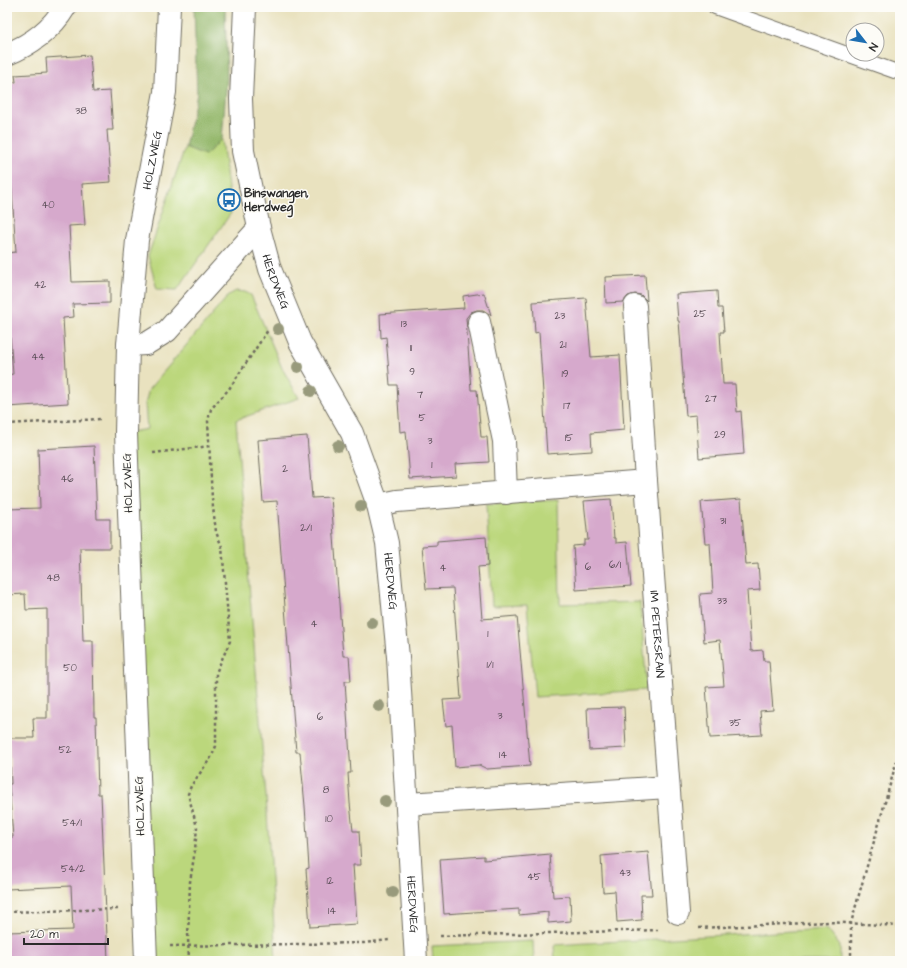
<svg xmlns="http://www.w3.org/2000/svg" width="907" height="968" font-family="'Architects Daughter',sans-serif">
<style>
.green{fill:#bbd77c;stroke:#738154}
.forest{fill:#94b86c;stroke:#60724c}
.building{fill:#d6a9cc}
.lines{fill:none;stroke-linecap:round;stroke-linejoin:round}
.lane-casing{stroke:#6e6b5f;stroke-width:16}
.street-casing{stroke:#6e6b5f;stroke-width:24}
.path{stroke:#6e6b5f;stroke-width:2.5;stroke-dasharray:3 3;stroke-linecap:butt}
.lane{stroke:#fff;stroke-width:14}
.street{stroke:#fff;stroke-width:22}
.tree{fill:#989a7b}
.labels{text-anchor:middle;dominant-baseline:central;stroke-width:3;stroke-linejoin:round;paint-order:stroke}
.number-label{font-size:10px;fill:#564a53}
.street-label{font-size:12px;fill:#2b2b2b;stroke:#fdfcf7}
.poi-label{font-size:12px;font-weight:bold;fill:#2b2b2b;stroke:#fdfcf7;text-anchor:start}
</style>
<rect width="100%" height="100%" fill="#fdfcf7"/>
<filter id="ink" filterUnits="userSpaceOnUse"><feTurbulence type="fractalNoise" baseFrequency=".025" numOctaves="2"/><feDisplacementMap in="SourceGraphic" scale="8" xChannelSelector="R" yChannelSelector="G"/><feConvolveMatrix kernelMatrix="1 2 1 2 8 2 1 2 1" color-interpolation-filters="sRGB"/></filter>
<filter id="wash" filterUnits="userSpaceOnUse"><feTurbulence type="fractalNoise" baseFrequency=".012" numOctaves="4" result="noise"/><feDisplacementMap in="SourceGraphic" scale="16" xChannelSelector="R" yChannelSelector="G"/><feGaussianBlur stdDeviation="0.9" result="paint"/><feColorMatrix in="noise" values="0 0 0 0 0 0 0 0 0 0 0 0 0 0 0 0 0 1.4 0 .05"/><feComposite in="paint" operator="in"/></filter>
<g filter="url(#wash)">
<rect width="100%" height="100%" fill="#e9e2bf"/>
<path class="green" d="M222 139 231 213 177 290 157 289 148 256 185 147 205 155Z
M236 291 245 292 251 295 282 368 299 398 236 420 266 796 276 961H148L126 433 147 429 145 404 149 389 229 295Z
M558 500 560 604 640 602 647 690 535 697 527 605 492 606 486 504Z
M827 929 840 946V961H555L554 945Z
M533 941 534 961H433L432 946Z"/>
<path class="forest" d="M194 7H225L227 77 222 139 205 155 185 147 197 94Z"/>
<g id="blocks">
<path class="building" d="M90 55 93 92 110 91 113 130H107L111 182 82 184 85 225 69 226 72 282 110 281V303L73 304 74 317 63 318 68 403 7 407V375L13 374 9 321H7V253L16 252 9 147H7V83L16 82 15 75 47 73 46 58Z
M645 275 647 301 641 295 635 294 628 296 623 302 606 303 605 277Z
M717 291 718 308H722L724 332H720L723 384H735L737 412 741 411 744 454 699 458 696 415 686 416 679 321H678L676 294Z
M484 293 491 315 483 310H477L471 312 466 318 471 390H477L481 437H487L489 462 455 464 456 476 410 479 406 431 400 432 397 385H390L386 337 381 338 380 314 464 308 463 296Z
M586 298 591 357 620 355 624 430 591 433 592 451 547 454 539 332 535 333 533 302Z
M307 436 312 498 331 497 343 656H349L351 681H345L351 773H348L350 803 353 831H359L361 865H353L357 924 310 927 306 869 309 868 305 806 300 752H296L277 501 263 502 258 440Z
M94 446 97 519H110V548H80L83 641H93L94 717H96L98 794H101L108 961H7V932L73 930 71 886 7 889V837H13L9 784H11L9 738H34L33 718H47V609L26 610 25 594 7 595V509L40 508 38 449Z
M611 499 614 538H616V543L627 542 631 586 576 590 573 546 584 545V540H588L584 501Z
M741 499 746 565 758 564 760 590 747 591 751 651 763 650 764 661H769L773 710 760 711 762 735 710 738 706 687 724 686 720 640 704 642 700 594 713 593 710 543H705L701 502Z
M486 537 488 566 478 567 482 619 517 616 530 766 487 769 479 765 455 767 452 725 446 726 443 700 461 699 453 588 426 589 422 546 437 545V541Z
M624 707 626 748 589 750 587 708Z
M648 852 652 895H641L642 920 617 922 615 891 603 892 601 856Z
M550 854 553 897 570 896 571 921 548 923V912L519 915V909L444 914 440 859 484 856V860Z"/>
</g>
</g>
<g filter="url(#ink)">
<use href="#blocks" fill-opacity="0" stroke="#6e6b5f" stroke-width="1"/>
<g class="lines">
<g class="lane-casing">
<path id="lane" d="M715 7 900 73"/>
</g>
<g class="street-casing">
<g id="street">
<path id="s1" d="M245 7 241 99 243 151 259 228 270 269 300 342 352 433 378 505 387 543 398 657 416 961"/>
<path d="M7 54C30 45 52 29 65 7"/>
<path id="s2" d="M635 306 646 481 678 913"/>
<path d="M479 322 504 441 506 493"/>
<path d="M128 345 146 344 167 331 259 228"/>
<path d="M378 505 397 501 646 481"/>
<path d="M407 804 668 787"/>
<path id="s3" d="M146 961 126 433 128 345 137 240 165 92 169 7"/>
</g>
</g>
<path class="path" d="M7 424 100 419
M153 453 210 446
M7 912 118 909
M699 928 828 922 900 926
M440 936 658 930
M170 946 364 943 389 940
M189 961 188 938 190 882 195 850 197 827 188 794 191 786 212 756 216 746V673L230 641 222 547 216 532 212 499 208 421 211 409 229 389 268 330
M851 961V923L900 749"/>
<use href="#lane" class="lane"/>
<use href="#street" class="street"/>
</g>
<g class="tree">
<circle cx="278" cy="329" r="6"/>
<circle cx="298" cy="367" r="6"/>
<circle cx="311" cy="391" r="6"/>
<circle cx="338" cy="446" r="6"/>
<circle cx="361" cy="506" r="6"/>
<circle cx="372" cy="623" r="6"/>
<circle cx="379" cy="706" r="6"/>
<circle cx="385" cy="801" r="6"/>
<circle cx="393" cy="892" r="6"/>
</g>
</g>
<defs>
<g id="bus-ring" transform="scale(1.15)"><circle r="9.5" fill="#fdfcf7" stroke="#1f6fb2" stroke-width="1.5"/><path d="M-5-6H5V4H4V6H2V4H-2V6H-4V4H-5ZM-3.5-4V0h7V-4ZM-3.5 1.2v1.5H-2V1.2ZM2 1.2v1.5H3.5V1.2Z" fill="#1f6fb2"/></g>
</defs>
<g fill-rule="evenodd">
<use href="#bus-ring" x="229" y="200"/>
</g>
<g class="labels">
<g class="number-label">
<text x="81" y="111">38</text>
<text x="48" y="205">40</text>
<text x="40" y="285">42</text>
<text x="700" y="314">25</text>
<text x="560" y="316">23</text>
<text x="404" y="324">13</text>
<text x="563" y="345">21</text>
<text x="411" y="348">11</text>
<text x="38" y="357">44</text>
<text x="412" y="372">9</text>
<text x="565" y="374">19</text>
<text x="420" y="395">7</text>
<text x="711" y="399">27</text>
<text x="567" y="406">17</text>
<text x="422" y="418">5</text>
<text x="720" y="435">29</text>
<text x="569" y="438">15</text>
<text x="430" y="441">3</text>
<text x="432" y="465">1</text>
<text x="285" y="469">2</text>
<text x="67" y="479">46</text>
<text x="723" y="521">31</text>
<text x="306" y="528">2/1</text>
<text x="615" y="565">6/1</text>
<text x="588" y="567">6</text>
<text x="443" y="568">4</text>
<text x="53" y="578">48</text>
<text x="722" y="601">33</text>
<text x="314" y="624">4</text>
<text x="488" y="634">1</text>
<text x="490" y="665">1/1</text>
<text x="70" y="668">50</text>
<text x="500" y="716">3</text>
<text x="320" y="717">6</text>
<text x="735" y="723">35</text>
<text x="65" y="750">52</text>
<text x="503" y="755">14</text>
<text x="326" y="790">8</text>
<text x="329" y="819">10</text>
<text x="72" y="823">54/1</text>
<text x="73" y="869">54/2</text>
<text x="625" y="873">43</text>
<text x="534" y="877">45</text>
<text x="330" y="881">12</text>
<text x="332" y="911">14</text>
</g>
<g class="street-label">
<text stroke="none"><textPath href="#s3" startOffset="803">HOLZWEG</textPath></text>
<text stroke="none"><textPath href="#s1" startOffset="279">HERDWEG</textPath></text>
<text transform="translate(128 483) rotate(-92)">HOLZWEG</text>
<text stroke="none"><textPath href="#s1" startOffset="603">HERDWEG</textPath></text>
<text stroke="none"><textPath href="#s2" startOffset="329">IM PETERSRAIN</textPath></text>
<text transform="translate(140 806) rotate(-92)">HOLZWEG</text>
<text stroke="none"><textPath href="#s1" startOffset="927">HERDWEG</textPath></text>
</g>
<g class="poi-label">
<text x="244" y="193">Binswangen,<tspan x="244" dy="14">Herdweg</tspan></text>
</g>
</g>
<rect width="907" height="968" fill="none" stroke="#fdfcf7" stroke-width="24"/>
<g transform="translate(865 42) rotate(121)"><circle r="19" fill="#fdfcf7" stroke="#a9a8a5"/>
<path d="M0-3L7 15L0 10L-7 15Z" fill="#1f6fb2"/>
<text y="-6" font-size="11" font-weight="bold" text-anchor="middle" fill="#2b2b2b">N</text>
</g>
<path d="M24 938v6h84v-6" fill="none" stroke="#2b2b2b" stroke-width="2"/>
<text x="30" y="938" font-size="12" fill="#2b2b2b" stroke="#fdfcf7" stroke-width="3" paint-order="stroke">20 m</text>
</svg>
